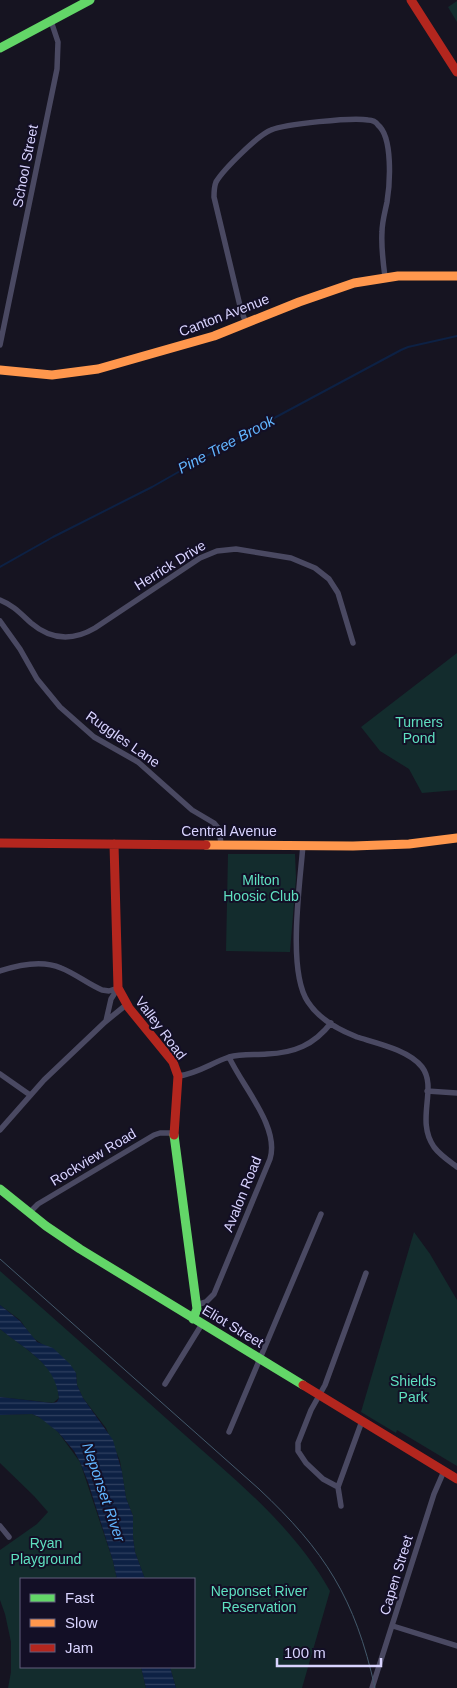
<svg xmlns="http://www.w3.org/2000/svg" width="457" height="1688" font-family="Helvetica,sans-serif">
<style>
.park{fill:#132c2d}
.water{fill:url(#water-rules)}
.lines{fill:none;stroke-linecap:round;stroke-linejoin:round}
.stream{stroke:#0d2144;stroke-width:2}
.street{stroke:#4a4962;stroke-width:5.5}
.fast{stroke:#63d668;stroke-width:9}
.slow{stroke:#ff974d;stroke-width:9}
.jam{stroke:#b3261e;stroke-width:9}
.tram{stroke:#43596b;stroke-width:1}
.labels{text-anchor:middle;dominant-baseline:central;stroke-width:4;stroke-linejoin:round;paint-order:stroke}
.street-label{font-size:14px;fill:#d9d4ff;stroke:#130f26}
.park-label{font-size:14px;fill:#5fe0c0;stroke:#130f26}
.water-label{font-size:15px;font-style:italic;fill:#62b6ff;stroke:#130f26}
</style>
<defs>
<pattern id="water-rules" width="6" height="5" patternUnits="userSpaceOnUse" patternTransform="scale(1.25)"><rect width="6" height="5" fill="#0d2144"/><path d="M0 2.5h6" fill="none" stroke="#304060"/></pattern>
</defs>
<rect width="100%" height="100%" fill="#161421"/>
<path class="park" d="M457 1V22L448 7Z
M457 653V790L422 793 409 769 380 751 361 727Z
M228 854H295L296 878 290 952 226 951Z
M414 1232 430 1254 457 1300V1466L397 1430 396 1433 361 1412Z
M0 1271C59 1323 118 1375 177 1428 232 1477 293 1525 330 1591L302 1688H176L170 1667H194V1579H145L135 1552 133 1537V1516L126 1498 120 1461 106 1428 83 1398 77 1385 76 1373 42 1344 33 1338 20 1320 0 1305Z
M0 1329C15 1341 44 1359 53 1376 57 1383 58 1391 59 1398L53 1403 0 1397Z
M32 1414 45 1420 58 1432 80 1462 113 1561 117 1579H21V1667H141L146 1688H8L11 1672V1642L5 1614 0 1600V1550L37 1524 48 1512 34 1496 0 1463V1415Z"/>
<path class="water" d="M0 1305 20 1321 37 1342 53 1348 70 1364 76 1373 77 1385 83 1398 113 1440 122 1472 126 1498 133 1516V1537L135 1552 145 1579H117L113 1561 88 1482 80 1462 74 1451 58 1432 39 1417 32 1414 0 1415V1397L52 1403 57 1402 59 1398C55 1362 25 1350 0 1329Z
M141 1667H170L176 1688H146Z"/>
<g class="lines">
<path class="stream" d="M0 567 53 537 152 487 263 424 401 350 408 347 457 336"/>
<path class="street" d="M246 323 241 310 214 197C214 192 214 187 216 182 223 170 258 135 271 130 285 124 353 117 368 120 372 120 376 122 378 125 393 137 390 184 387 202 385 212 382 222 382 232 381 247 383 262 385 277
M0 345 57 69 58 42 51 21
M0 600C13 605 21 614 31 623 51 640 73 641 95 628L200 558 217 551 236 549 291 558 315 568 329 579 338 593 353 643
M0 621 20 649 37 679 60 707 94 737 138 762 192 810 214 823 219 829 221 844
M303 845C300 884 287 971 308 1002 319 1019 339 1030 357 1037 376 1043 409 1050 422 1067 438 1088 415 1120 434 1147 440 1155 449 1161 457 1167
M0 971C18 965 43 960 61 968 76 974 88 984 102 990L109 991 118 988
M106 1021 111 999 118 988
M0 1074 30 1095
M178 1076C197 1074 211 1063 229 1057 241 1054 254 1055 267 1054 294 1053 314 1045 331 1023
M427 1091 457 1093
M0 1130 44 1080 105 1022 126 1005
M29 1213 38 1204 154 1135 160 1133H174
M196 1305 206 1302 214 1294 270 1159C280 1127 242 1086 229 1057
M165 1384 202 1324
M229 1432 321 1214
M338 1487 323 1479 306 1463 298 1451V1443L311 1410 325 1385 366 1273
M341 1506 338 1487 362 1421
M0 1526 9 1537
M393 1626 457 1646
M372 1688 434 1494 444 1471"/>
<path class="fast" d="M0 48 90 0
M174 1135 197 1309 193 1319
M0 1189 46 1226 80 1249 303 1385"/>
<path class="slow" d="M0 370 52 375 98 369 214 336 299 302 354 283 398 276H457
M206 845 353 846 409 844 457 838"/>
<path class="jam" d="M411 0 457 72
M0 843 206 845
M114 844 118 988 129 1008 173 1062 178 1076 174 1135
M303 1385 457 1479"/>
<path class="tram" d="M0 1259 259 1489C325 1551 355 1598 375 1688"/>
</g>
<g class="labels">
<g class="street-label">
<text transform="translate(25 166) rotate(-79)">School Street</text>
<text transform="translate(224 315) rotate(-21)">Canton Avenue</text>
<text transform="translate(170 565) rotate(-32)">Herrick Drive</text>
<text transform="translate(123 739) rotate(35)">Ruggles Lane</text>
<text x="229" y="831">Central Avenue</text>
<text transform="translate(161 1028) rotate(53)">Valley Road</text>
<text transform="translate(93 1157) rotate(-31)">Rockview Road</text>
<text transform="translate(242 1194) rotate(-68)">Avalon Road</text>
<text transform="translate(233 1326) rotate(31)">Eliot Street</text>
<text transform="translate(396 1575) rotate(-73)">Capen Street</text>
</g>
<g class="park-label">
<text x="419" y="722">Turners<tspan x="419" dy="16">Pond</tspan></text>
<text x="261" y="880">Milton<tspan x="261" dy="16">Hoosic Club</tspan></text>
<text x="413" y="1381">Shields<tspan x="413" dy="16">Park</tspan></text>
<text x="46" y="1543">Ryan<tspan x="46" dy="16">Playground</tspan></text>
<text x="259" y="1591">Neponset River<tspan x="259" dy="16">Reservation</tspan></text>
</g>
<g class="water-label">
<text transform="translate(226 444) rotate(-28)">Pine Tree Brook</text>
<text transform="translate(104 1492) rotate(71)">Neponset River</text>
</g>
</g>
<rect x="20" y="1578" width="175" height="90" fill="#130f26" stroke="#625e7d"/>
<rect x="30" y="1594" width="25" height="8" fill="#63d668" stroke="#625e7d"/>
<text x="65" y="1603" font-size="15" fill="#d9d4ff">Fast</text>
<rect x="30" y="1619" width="25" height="8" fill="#ff974d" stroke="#625e7d"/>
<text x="65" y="1628" font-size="15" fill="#d9d4ff">Slow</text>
<rect x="30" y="1644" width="25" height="8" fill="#b3261e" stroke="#625e7d"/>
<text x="65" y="1653" font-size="15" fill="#d9d4ff">Jam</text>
<path d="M277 1658v8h104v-8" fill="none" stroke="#d9d4ff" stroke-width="2.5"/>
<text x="284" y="1658" font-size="15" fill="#d9d4ff" stroke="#130f26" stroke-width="4" paint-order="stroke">100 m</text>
</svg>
